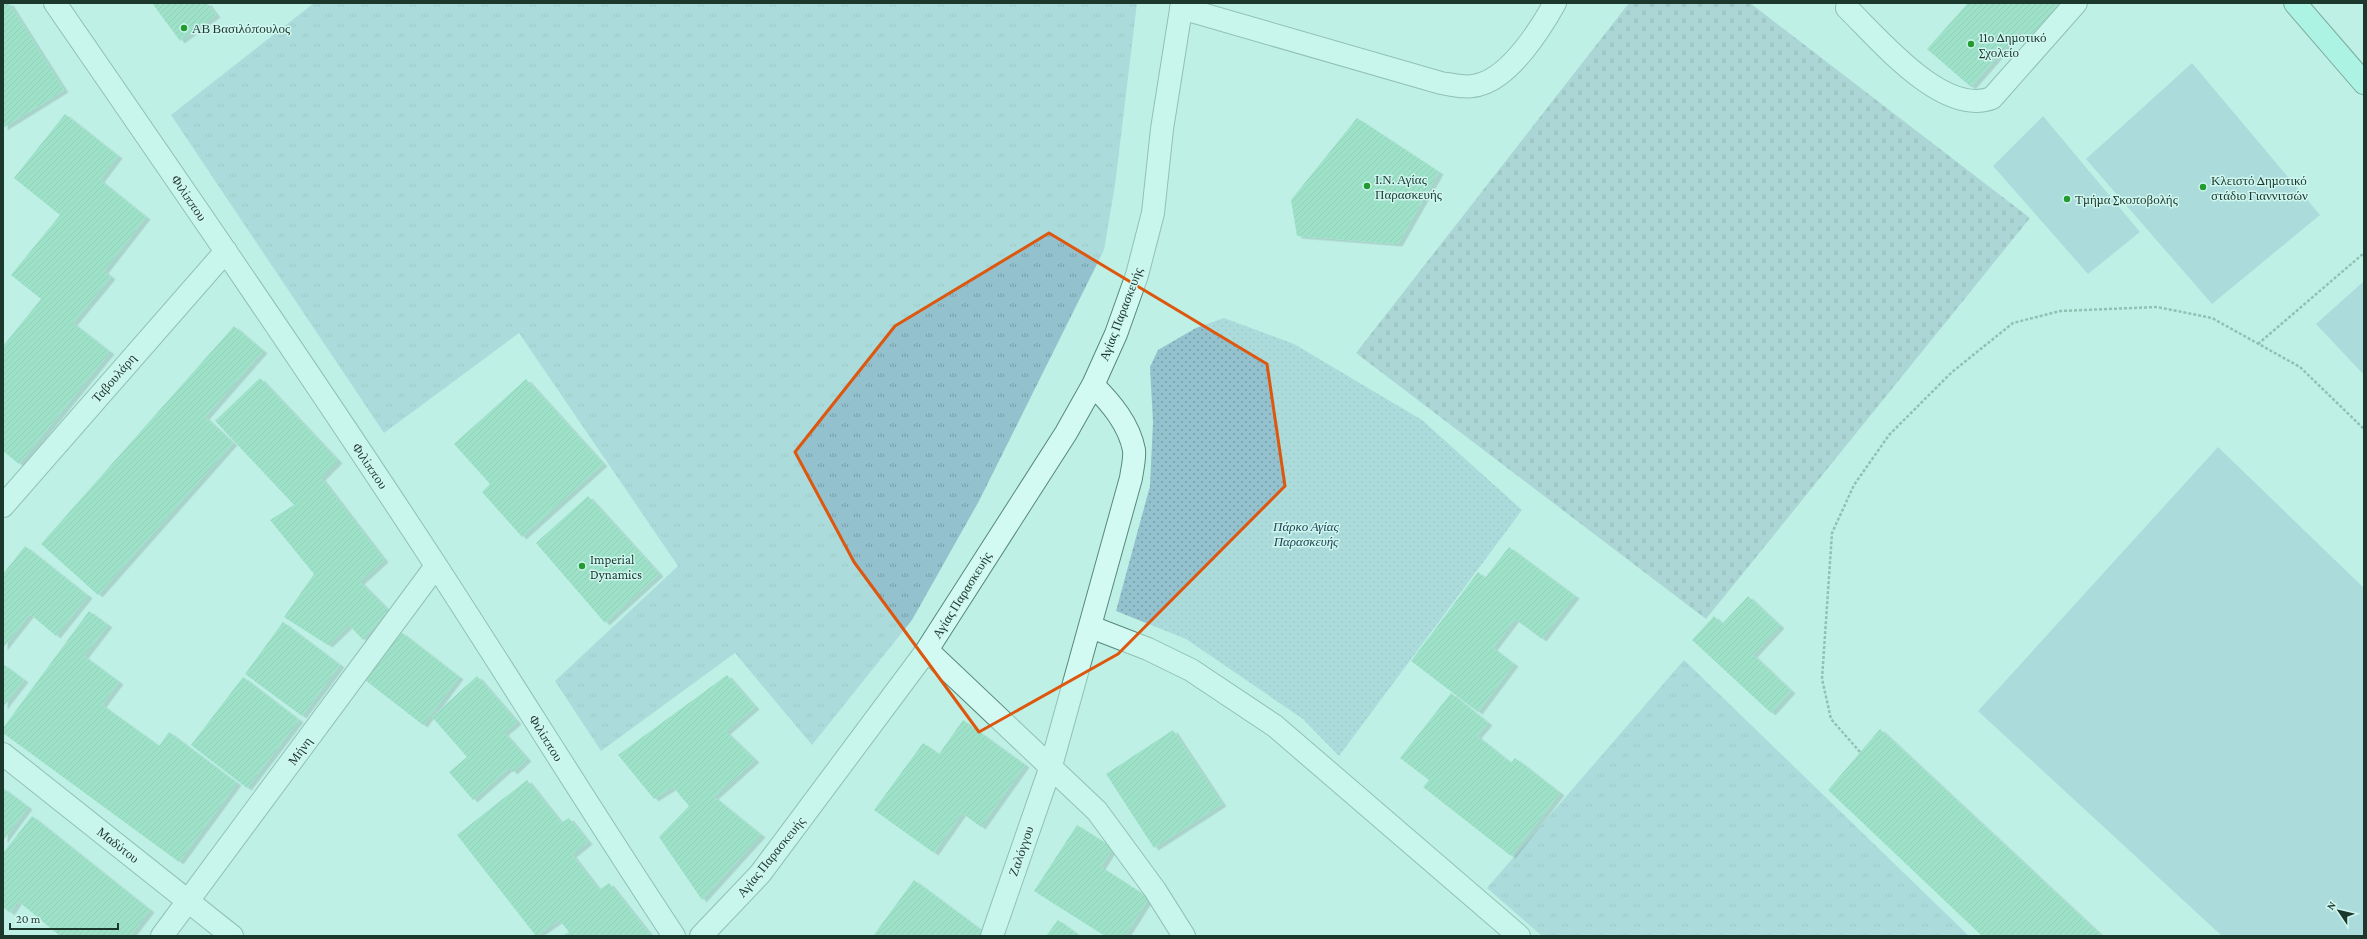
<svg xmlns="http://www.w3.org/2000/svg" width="2367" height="939" font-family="'Crimson Pro',serif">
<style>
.grass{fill:url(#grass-tufts)}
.cemetery{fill:url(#cemetery-stones)}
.park{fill:url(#park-dots)}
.garden{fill:#93c1ce}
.building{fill:url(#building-hatch);filter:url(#shadow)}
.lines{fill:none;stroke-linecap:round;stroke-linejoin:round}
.minor-casing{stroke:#578977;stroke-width:24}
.major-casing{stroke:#2b5644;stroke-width:24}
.path{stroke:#578977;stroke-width:2.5;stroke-dasharray:3 2;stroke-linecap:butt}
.minor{stroke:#d2faf3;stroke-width:22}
.major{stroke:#94f5e2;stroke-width:22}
.marked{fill:none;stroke:#de570e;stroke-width:3;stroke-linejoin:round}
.poi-dot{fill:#249b30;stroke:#cff7f0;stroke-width:1.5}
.labels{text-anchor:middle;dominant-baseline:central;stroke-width:3;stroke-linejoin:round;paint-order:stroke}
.poi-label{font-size:13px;fill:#1c382c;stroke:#cff7f0;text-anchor:start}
.street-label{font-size:13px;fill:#1c382c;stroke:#cff7f0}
.park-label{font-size:13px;font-style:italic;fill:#214355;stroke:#cff7f0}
</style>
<defs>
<pattern id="grass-tufts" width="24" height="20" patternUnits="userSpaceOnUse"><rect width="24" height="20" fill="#93c1ce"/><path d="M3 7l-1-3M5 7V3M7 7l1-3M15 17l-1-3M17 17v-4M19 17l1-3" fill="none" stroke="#779ea7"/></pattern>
<pattern id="cemetery-stones" width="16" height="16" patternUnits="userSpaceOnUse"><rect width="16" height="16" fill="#92b7c2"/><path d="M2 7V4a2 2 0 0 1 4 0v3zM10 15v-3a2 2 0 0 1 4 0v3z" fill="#76969e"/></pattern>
<pattern id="park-dots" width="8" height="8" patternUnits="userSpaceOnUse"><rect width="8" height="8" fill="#93c1ce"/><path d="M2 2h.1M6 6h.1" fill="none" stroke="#779ea7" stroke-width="1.8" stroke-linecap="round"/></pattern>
<pattern id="building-hatch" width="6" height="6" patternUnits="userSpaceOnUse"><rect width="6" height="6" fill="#73d0a4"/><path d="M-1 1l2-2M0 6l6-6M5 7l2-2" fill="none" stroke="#5eaa86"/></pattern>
<filter id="shadow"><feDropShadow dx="4.5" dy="2.5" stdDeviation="0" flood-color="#0004"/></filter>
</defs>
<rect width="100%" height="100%" fill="#bff0e6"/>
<path class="grass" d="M314 3H1137L1115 185 1104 250 979 501 912 620 812 745 735 653 601 751 555 681 678 566 519 333 384 433 171 115Z
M1684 660 1969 936H1542L1487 888Z"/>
<path class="cemetery" d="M1629 3H1750L2030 218 1706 619 1356 353Z"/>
<path class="park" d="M1224 318 1294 344 1422 420 1522 510 1339 756 1303 719 1186 639 1116 611 1150 486 1153 422 1150 367 1158 350 1196 328Z"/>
<path class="garden" d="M2192 63 2320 215 2212 304 2086 159Z
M2043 116 2140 232 2088 274 1993 166Z
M2364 281V375L2316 324Z
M2218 447 2364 588V936H2222L1978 711Z"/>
<path class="building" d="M3 3H9L64 90 3 128Z
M152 3H207L216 15 180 41Z
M1968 3H2060L2029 38 2020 31 1971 87 1927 49Z
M65 114 118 156 100 180 146 217 104 271 111 277 73 323 110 352 19 464 3 451V346L41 299 11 275 60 215 14 178Z
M1357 118 1439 172 1398 244 1297 236 1291 200Z
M234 326 263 351 205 417 233 443 98 595 41 544Z
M260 378 338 461 321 478 384 560 360 582 388 610 363 640 349 625 328 645 284 617 314 574 270 520 294 505 215 421Z
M526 379 603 464 522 537 482 492 490 484 454 444Z
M588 496 659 574 605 623 536 543Z
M25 546 88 596 56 636 30 614 3 648V574Z
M1509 547 1575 596 1542 639 1515 619 1493 648 1514 664 1478 712 1411 661 1478 572 1485 578Z
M1748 596 1780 626 1753 655 1791 691 1771 713 1692 640 1714 616 1722 624Z
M89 611 108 625 84 656 119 682 102 705 159 746 169 732 237 783 179 862 3 733V728Z
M283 622 340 665 302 716 245 674Z
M401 632 459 677 423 725 365 680Z
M3 664 24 680 3 707Z
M727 675 755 707 726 732 755 760 714 797 761 835 702 900 659 837 689 806 673 787 654 799 618 755Z
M477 676 517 722 504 733 527 759 513 772 509 768 473 800 449 772 467 757 432 717Z
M243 677 299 720 247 788 191 745Z
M1451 693 1488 723 1477 736 1511 763 1515 758 1560 793 1511 856 1423 787 1429 780 1400 758Z
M963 720 1025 765 981 827 962 813 934 853 874 810 923 743 939 754Z
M1880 729 2102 936H1982L1828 790Z
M1173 730 1222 804 1154 848 1106 774Z
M527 780 561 823 569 818 588 842 572 855 599 890 609 883 651 936H563L569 932 559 920 536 936 457 835Z
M3 788 28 807 3 841Z
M32 816 150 910 130 936H60L18 901 10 913 3 907V853Z
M1077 825 1113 848 1101 867 1149 898 1125 936H1105L1034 891Z
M914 880 984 932 981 936H873Z
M1058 920 1080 936H1046Z"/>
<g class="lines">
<g class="minor-casing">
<path id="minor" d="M55 3C184 190 313 377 437 567 517 690 593 814 674 936
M1181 8 1441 83C1454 85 1468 89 1481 84 1511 75 1540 30 1555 3
M1847 8C1879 39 1943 117 1992 98L2076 3
M3 506 226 251
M1091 627 1148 649 1191 670 1275 726 1519 936
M927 650 1097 811 1155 890 1184 936
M3 754 232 936
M162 936 436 566
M701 936 760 874 927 650 1066 433 1093 385 1116 334 1137 275 1153 213 1162 129 1182 3
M992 936 1051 766 1131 478C1132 470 1135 459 1134 450 1129 424 1111 403 1093 385"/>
</g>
<g class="major-casing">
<path id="major" d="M2295 3 2364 83"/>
</g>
<path class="path" d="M2258 344 2364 253
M1860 752 1831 719 1822 679 1832 533 1854 485 1889 435 1952 372 2013 323 2060 311 2157 307 2212 318 2300 367 2364 429"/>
<use href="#minor" class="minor"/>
<use href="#major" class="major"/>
</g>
<path d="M0 0H2367V939H0ZM1049 233 1267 364 1285 486 1118 654 979 732 854 562 795 452 895 326Z" fill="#bff0e6" fill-opacity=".55" fill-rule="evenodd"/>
<path class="marked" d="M1049 233 1267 364 1285 486 1118 654 979 732 854 562 795 452 895 326Z"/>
<g class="poi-dot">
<circle cx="184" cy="28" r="4"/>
<circle cx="1971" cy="44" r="4"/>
<circle cx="1367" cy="186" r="4"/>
<circle cx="2203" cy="187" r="4"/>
<circle cx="2067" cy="199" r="4"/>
<circle cx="582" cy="566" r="4"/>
</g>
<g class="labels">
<g class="poi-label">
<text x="192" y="28">ΑΒ Βασιλόπουλος</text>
<text x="1979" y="37">11ο Δημοτικό<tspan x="1979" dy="15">Σχολείο</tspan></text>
<text x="1375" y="179">Ι.Ν. Αγίας<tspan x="1375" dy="15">Παρασκευής</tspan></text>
<text x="2211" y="180">Κλειστό Δημοτικό<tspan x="2211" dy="15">στάδιο Γιαννιτσών</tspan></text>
<text x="2075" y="199">Τμήμα Σκοποβολής</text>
<text x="590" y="559">Imperial<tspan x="590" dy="15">Dynamics</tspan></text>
</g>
<g class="street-label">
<text transform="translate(189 198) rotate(56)">Φιλίππου</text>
<text transform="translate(1121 314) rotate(-69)">Αγίας Παρασκευής</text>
<text transform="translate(114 378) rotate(-49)">Ταβουλάρη</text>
<text transform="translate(370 466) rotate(56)">Φιλίππου</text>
<text transform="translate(962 595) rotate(-58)">Αγίας Παρασκευής</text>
<text transform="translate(546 738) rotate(58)">Φιλίππου</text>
<text transform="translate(300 751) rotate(-54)">Μήνη</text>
<text transform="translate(118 845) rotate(38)">Μαδύτου</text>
<text transform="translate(1021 851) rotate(-71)">Ζαλόγγου</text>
<text transform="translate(771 857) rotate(-51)">Αγίας Παρασκευής</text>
</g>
<g class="park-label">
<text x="1306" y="526">Πάρκο Αγίας<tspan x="1306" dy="15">Παρασκευής</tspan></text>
</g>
</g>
<rect width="2367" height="939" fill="none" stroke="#1c382c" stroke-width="8"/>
<g transform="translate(2339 911) rotate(305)" stroke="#cff7f0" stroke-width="3" paint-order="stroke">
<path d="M0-3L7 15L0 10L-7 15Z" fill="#1c382c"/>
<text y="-6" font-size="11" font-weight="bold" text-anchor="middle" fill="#1c382c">N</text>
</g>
<path d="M10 923v6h108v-6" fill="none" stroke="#1c382c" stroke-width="2"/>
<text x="16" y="923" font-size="12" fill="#1c382c" stroke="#cff7f0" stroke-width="3" paint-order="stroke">20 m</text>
</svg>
